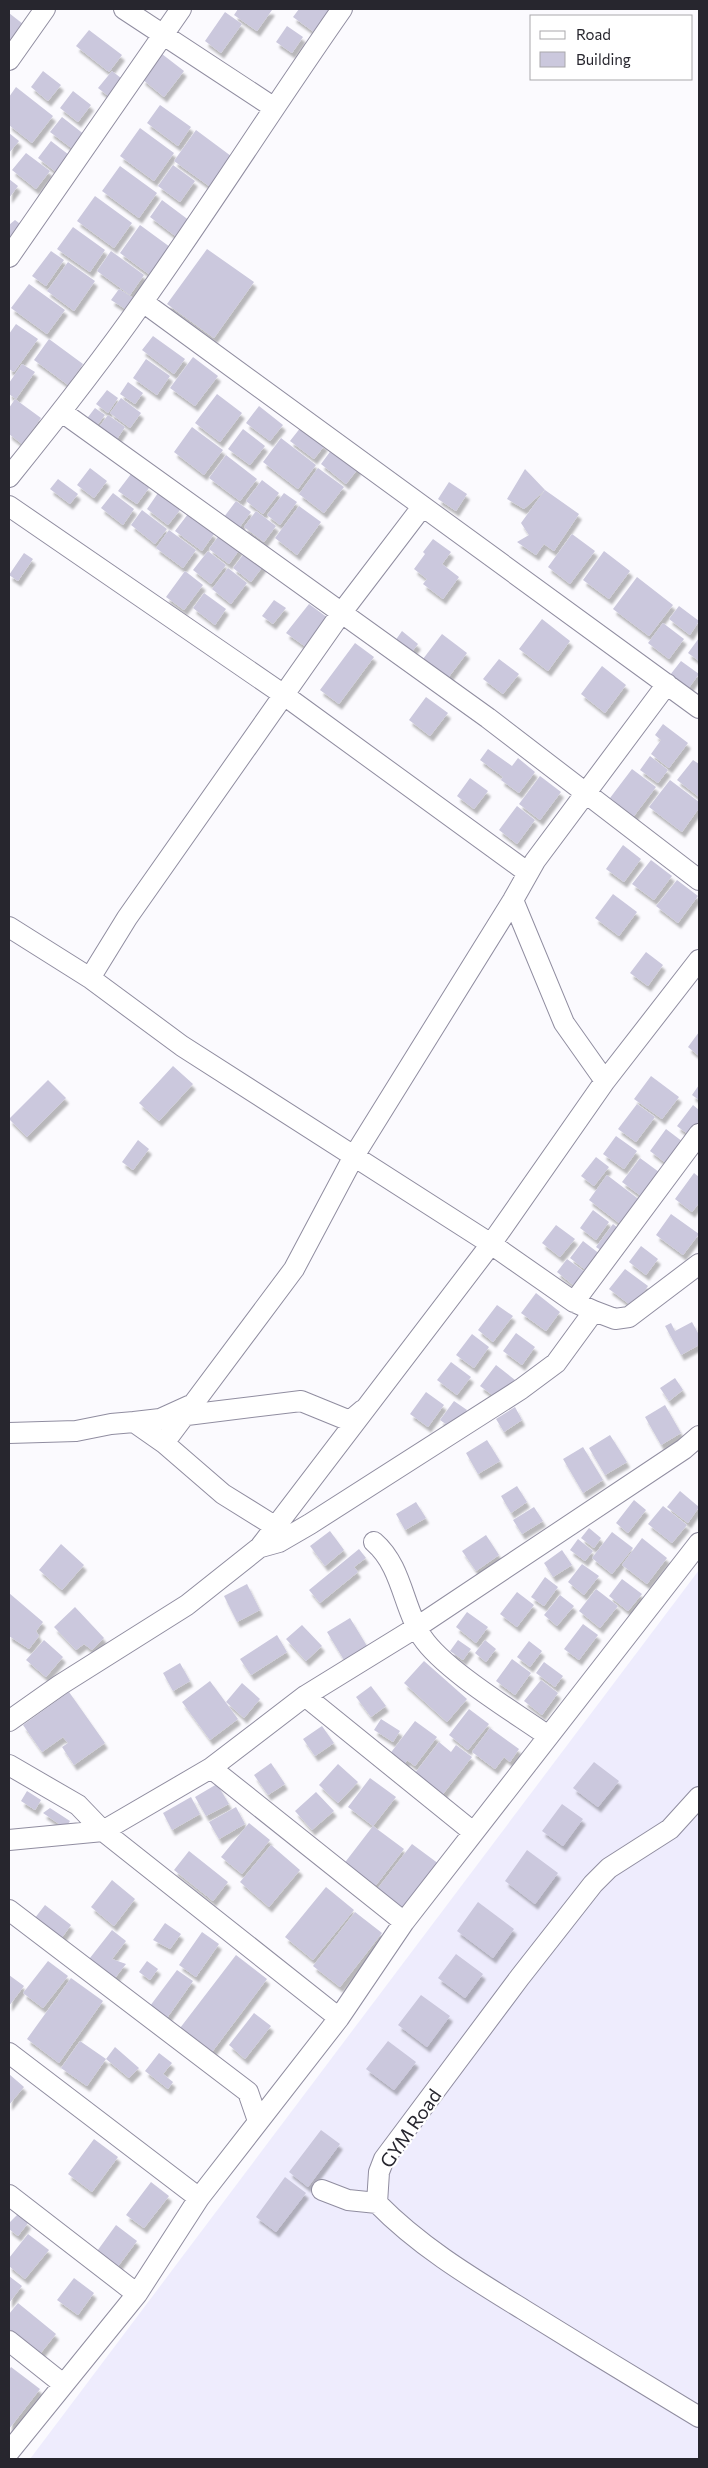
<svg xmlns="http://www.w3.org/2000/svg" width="708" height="2468" font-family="Commissioner,sans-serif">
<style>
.built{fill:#eeecfd}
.building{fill:#cbc8dd;filter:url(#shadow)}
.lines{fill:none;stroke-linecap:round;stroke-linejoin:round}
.minor-casing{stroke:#908da0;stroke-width:22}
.minor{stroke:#fff;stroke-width:20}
.labels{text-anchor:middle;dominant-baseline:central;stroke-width:4.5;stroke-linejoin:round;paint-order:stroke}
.street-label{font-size:19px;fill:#27262e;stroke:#fff}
</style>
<defs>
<filter id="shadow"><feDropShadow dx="3" dy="5.5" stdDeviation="1" flood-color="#0004"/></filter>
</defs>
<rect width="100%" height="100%" fill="#fbfafe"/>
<path class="built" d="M699 1570V2459H30Z"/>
<path class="building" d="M238 9H270L272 10 257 31 234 15Z
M299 9H337L318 35 293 17Z
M225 12 242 24 221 53 205 41Z
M9 13 23 24 9 42Z
M287 26 303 37 292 53 276 42Z
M89 30 122 55 109 72 76 46Z
M162 54 184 71 164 97 142 79Z
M43 71 61 85 48 101 31 87Z
M112 71 126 82 112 99 98 88Z
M16 87 53 116 32 143 9 125V97Z
M73 91 91 105 78 122 60 108Z
M160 105 191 127 178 146 147 123Z
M62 117 85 135 74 150 50 132Z
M140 128 174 153 154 181 120 156Z
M196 130 231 156 209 186 174 161Z
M9 133 19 141 9 153Z
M51 141 69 155 56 172 38 158Z
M26 153 50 171 36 189 12 170Z
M173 165 195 181 180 202 158 186Z
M120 166 157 193 139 218 102 191Z
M9 179 18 186 9 198Z
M95 196 132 223 114 248 77 221Z
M162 200 190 221 178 238 150 217Z
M15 220 27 229 9 249V225Z
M140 225 170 247 150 275 120 253Z
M73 227 105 250 90 272 57 249Z
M207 249 254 282 214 338 167 304Z
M51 251 64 260 46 286 32 276Z
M111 251 144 275 130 295 97 271Z
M68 262 95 281 74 311 47 291Z
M29 284 65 310 47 334 11 308Z
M119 289 135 299 127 310 111 300Z
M16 324 38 339 14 372 9 369V334Z
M153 336 185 359 174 374 142 350Z
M49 339 83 364 68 385 34 360Z
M193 357 218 376 195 406 170 388Z
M146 359 170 376 157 395 133 378Z
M22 364 35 372 16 399 9 394V383Z
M128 382 143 393 135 404 120 394Z
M107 390 118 398 108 413 96 404Z
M217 394 242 413 220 442 195 423Z
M121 398 141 413 130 428 110 413Z
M15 399 41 418 22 444 9 434V408Z
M259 406 283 425 270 441 246 423Z
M95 408 105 415 95 428 85 421Z
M108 415 125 427 117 439 99 427Z
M192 427 223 450 204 475 174 452Z
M301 427 325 445 314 459 290 441Z
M243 429 265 446 250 465 228 449Z
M281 438 316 465 298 489 263 462Z
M335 445 361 465 346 484 321 464Z
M226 455 257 479 240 501 209 478Z
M90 468 107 481 94 498 77 485Z
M318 468 344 487 324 513 299 494Z
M525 469 545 490 524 509 507 499Z
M131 474 149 488 137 504 118 491Z
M58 479 78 494 70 504 50 489Z
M262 480 279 493 263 514 246 501Z
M449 482 467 494 456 511 438 499Z
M545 490 579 514 554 551 544 544 536 555 517 542 529 535 521 523Z
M113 493 134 509 123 525 101 508Z
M158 493 180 510 168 525 147 509Z
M284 493 297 502 280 525 267 515Z
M236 501 251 512 239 528 224 517Z
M299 506 321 522 297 555 275 538Z
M142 510 167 529 155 544 131 525Z
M256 511 276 526 264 542 244 527Z
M188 514 214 534 202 551 175 531Z
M169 530 196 550 183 568 156 548Z
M220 534 240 549 229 564 209 549Z
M572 534 595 551 570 584 548 567Z
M433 539 451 552 442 564 459 577 443 599 423 584 427 579 414 569 425 554 423 552Z
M208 551 226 565 211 584 193 570Z
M246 551 264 565 251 582 233 568Z
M604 551 630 571 609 599 583 580Z
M24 553 33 559 18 581 9 575Z
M228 568 247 583 231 604 212 589Z
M185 571 203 585 184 610 166 597Z
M637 577 673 605 649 636 613 609Z
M204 593 226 609 215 625 193 608Z
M274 600 286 608 273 624 262 616Z
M309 604 328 618 306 647 286 633Z
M679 606 699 621 690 635 669 619Z
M542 619 570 641 548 671 519 649Z
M663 623 684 639 669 659 648 643Z
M402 631 418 644 411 653 395 641Z
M442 634 467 653 448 678 423 659Z
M699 638V661L688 653Z
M355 643 374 657 339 704 320 690Z
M499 659 519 674 503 694 483 679Z
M681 661 699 674 688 689 670 675Z
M602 666 626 685 605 713 581 694Z
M426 697 448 713 430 736 409 720Z
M663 724 688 743 669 768 651 754 661 740 655 735Z
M488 749 512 766 518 758 535 772 519 793 501 780 503 777 480 760Z
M650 756 668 770 658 783 640 770Z
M693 760 699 764V797L677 780Z
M632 769 656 787 634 816 610 798Z
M540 776 561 792 540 820 519 804Z
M470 778 488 791 474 809 457 796Z
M670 780 699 802V808L682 832 649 807Z
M517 806 535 820 517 844 499 830Z
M623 845 641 859 624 882 606 869Z
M651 860 672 876 654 900 632 884Z
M677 880 698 896 678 923 656 906Z
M613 894 637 912 619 936 595 918Z
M646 952 663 965 648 986 630 973Z
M699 1032V1056L688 1047Z
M173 1066 193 1084 159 1121 139 1103Z
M651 1076 679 1097 662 1119 634 1099Z
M48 1080 66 1098 27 1137 9 1119Z
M699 1085V1100L692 1095Z
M637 1104 655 1117 636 1142 618 1129Z
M693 1105 699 1110V1129L693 1138 677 1126Z
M666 1129 687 1145 671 1167 650 1151Z
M616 1136 637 1151 624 1169 603 1154Z
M138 1140 149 1149 133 1170 122 1162Z
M596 1157 609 1167 594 1186 581 1176Z
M640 1158 659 1172 641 1196 622 1182Z
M694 1173 699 1177V1203L692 1212 675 1199Z
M607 1175 641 1201 623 1226 589 1200Z
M593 1210 609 1222 596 1240 580 1228Z
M671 1214 699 1234 683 1255 656 1235Z
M613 1224 624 1233 608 1255 596 1247Z
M556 1225 575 1239 560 1257 542 1243Z
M583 1241 605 1258 592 1275 570 1258Z
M641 1246 658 1259 646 1275 629 1262Z
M567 1259 589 1275 578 1289 557 1272Z
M625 1269 648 1286 633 1307 609 1289Z
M536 1293 560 1312 546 1331 521 1313Z
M497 1305 513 1316 493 1342 478 1330Z
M692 1322 699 1335V1345L681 1355 665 1326 671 1323 675 1331Z
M516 1333 535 1347 522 1365 503 1351Z
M472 1334 489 1347 474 1368 456 1355Z
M451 1362 471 1377 457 1395 437 1380Z
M496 1365 515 1380 499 1400 480 1386Z
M675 1378 683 1390 669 1401 660 1388Z
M426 1392 444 1405 428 1427 410 1414Z
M454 1401 467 1410 453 1429 440 1420Z
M665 1405 681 1433 661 1445 645 1417Z
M515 1407 522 1420 504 1432 496 1419Z
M610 1435 627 1462 605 1475 589 1448Z
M487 1440 500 1461 478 1474 466 1453Z
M583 1447 603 1480 583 1493 563 1459Z
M517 1486 527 1502 511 1513 501 1496Z
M680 1491 699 1507 688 1523 667 1507Z
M634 1500 646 1510 628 1533 616 1523Z
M416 1502 426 1518 405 1530 396 1514Z
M663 1506 687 1525 672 1543 648 1524Z
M534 1507 543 1521 522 1534 513 1520Z
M589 1528 601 1538 594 1548 581 1538Z
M330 1531 344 1550 325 1566 310 1546Z
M612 1532 633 1548 612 1574 592 1558Z
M486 1535 499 1555 476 1571 462 1551Z
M642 1538 667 1558 647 1584 622 1565Z
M578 1539 593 1551 585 1561 570 1550Z
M61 1544 84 1565 62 1590 39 1570Z
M359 1549 366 1558 354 1567 358 1572 320 1603 309 1590Z
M562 1550 572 1565 553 1577 544 1563Z
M582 1564 599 1576 584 1595 568 1582Z
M545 1577 558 1587 544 1606 531 1597Z
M622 1579 642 1594 628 1611 609 1596Z
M247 1584 260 1610 237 1622 224 1596Z
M596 1589 618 1606 600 1628 579 1611Z
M517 1592 534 1605 517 1627 500 1614Z
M9 1593 43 1622 36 1631 39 1636 29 1649 9 1636Z
M560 1595 574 1606 557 1626 544 1615Z
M75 1607 104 1638 92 1650 84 1644 76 1650 54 1627Z
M467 1612 488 1627 476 1643 456 1627Z
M350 1618 370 1651 347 1665 327 1632Z
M583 1624 598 1635 579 1660 564 1649Z
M302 1625 322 1646 306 1661 286 1639Z
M277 1635 287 1652 251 1675 240 1659Z
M44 1640 63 1657 46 1677 26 1660Z
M458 1640 471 1649 463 1660 450 1651Z
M485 1640 496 1649 486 1662 475 1653Z
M529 1641 542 1651 530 1667 517 1657Z
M512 1659 531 1673 515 1695 496 1681Z
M424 1661 467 1699 447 1722 404 1683Z
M544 1662 563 1676 555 1687 536 1673Z
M180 1663 190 1681 173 1691 163 1673Z
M541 1680 558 1693 542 1715 524 1701Z
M210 1681 238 1719 210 1740 182 1702Z
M242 1683 260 1699 244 1718 226 1702Z
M371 1686 386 1706 371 1717 356 1697Z
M69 1692 105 1743 74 1765 62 1747 68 1743 63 1737 42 1752 23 1725Z
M469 1709 489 1724 468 1750 449 1735Z
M381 1719 400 1731 393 1742 374 1730Z
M415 1721 437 1737 415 1766 407 1760 404 1766 389 1755Z
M322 1726 334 1743 315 1756 303 1739Z
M490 1728 519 1749 510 1762 504 1757 495 1769 472 1752Z
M439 1742 451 1752 456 1745 472 1757 443 1794 415 1773Z
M594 1762 619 1781 598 1807 573 1788Z
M271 1763 285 1784 268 1795 254 1775Z
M338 1764 358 1782 338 1803 319 1785Z
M370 1778 396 1797 373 1826 348 1807Z
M217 1784 229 1804 206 1816 195 1797Z
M27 1791 41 1800 35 1810 21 1801Z
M316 1792 334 1811 312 1830 295 1811Z
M191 1797 200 1814 172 1830 163 1813Z
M562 1804 583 1819 563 1846 542 1831Z
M236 1807 245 1824 219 1839 209 1822Z
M50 1808 70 1821 65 1828 43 1813Z
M249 1823 270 1840 242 1874 221 1857Z
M373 1826 404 1849 373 1889 343 1865Z
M412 1844 439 1864 405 1909 378 1888Z
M271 1845 300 1870 269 1907 240 1882Z
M527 1850 558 1873 535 1904 505 1881Z
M189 1851 228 1882 213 1901 174 1870Z
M112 1880 135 1899 114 1926 91 1907Z
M326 1887 354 1910 313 1960 285 1937Z
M478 1902 514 1929 493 1958 457 1931Z
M45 1905 71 1925 58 1943 31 1923Z
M355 1912 382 1933 340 1987 313 1966Z
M165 1923 181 1934 170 1949 153 1940Z
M112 1930 126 1941 112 1959 126 1964 111 1983 86 1963Z
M202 1932 219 1944 196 1977 179 1965Z
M456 1954 483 1974 465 1998 438 1978Z
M236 1955 267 1979 209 2056 177 2032Z
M48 1961 68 1976 43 2008 23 1993Z
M147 1961 158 1969 150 1980 139 1972Z
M177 1970 193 1981 167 2018 150 2006Z
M9 1975 24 1986 9 2006Z
M71 1978 103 2001 59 2063 27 2039Z
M421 1995 450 2016 427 2047 398 2025Z
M254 2013 271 2026 245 2059 229 2045Z
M80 2041 106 2059 87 2086 61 2068Z
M388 2041 416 2062 394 2090 366 2069Z
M115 2047 139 2068 129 2078 106 2059Z
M159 2053 172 2063 163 2074 173 2082 168 2089 145 2071Z
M9 2074 24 2087 9 2105Z
M321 2130 340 2144 308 2187 289 2172Z
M94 2139 118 2157 92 2192 68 2174Z
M285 2177 306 2193 276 2232 256 2217Z
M151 2182 169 2196 144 2228 126 2215Z
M18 2214 28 2223 18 2236 9 2229V2223Z
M116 2225 137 2241 116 2269 95 2254Z
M28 2234 49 2250 25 2279 9 2266V2258Z
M9 2276 22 2286 9 2303Z
M74 2278 94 2293 78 2315 57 2300Z
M18 2303 56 2334 40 2354 9 2329V2314Z
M11 2367 40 2389 9 2429V2370Z"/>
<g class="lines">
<g class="minor-casing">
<path id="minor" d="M124 9 273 107
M9 60 45 9
M9 257 181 9
M143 302 699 708
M62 412 488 718 699 880
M9 477C55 420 100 363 142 303 211 206 274 106 342 9
M9 506 284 695 527 872
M422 507 342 612 127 918 90 978 182 1046 491 1244 574 1302 594 1311
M513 900 564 1023 605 1081
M9 927 90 978
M574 1302 699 1134
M187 1415 301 1401 350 1421 363 1410
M134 1422 160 1419 193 1404
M9 1433 76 1431 111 1424 134 1422 164 1443 223 1494 276 1527
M164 1443 294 1269 354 1156 513 900 535 861 667 684
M374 1542C402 1566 403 1607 422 1637 444 1670 514 1712 548 1736
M261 1547 279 1542 310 1524 521 1389 556 1363 594 1311 615 1319 629 1317 699 1264
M305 1696 473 1832
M9 1721 60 1685 187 1605 260 1547 491 1244 605 1081 699 960
M9 1765 78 1805 103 1831 339 2018
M211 1768 404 1922
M699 1797 670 1829 609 1868 593 1884 520 1977 384 2159 379 2172 377 2203C420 2247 472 2278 524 2310 582 2346 641 2382 699 2417
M9 1840 103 1831 211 1768 305 1696 417 1627 684 1449 699 1436
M9 1910 248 2092 258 2121
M9 2053 199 2198
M322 2190 348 2200 377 2203
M9 2195 137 2294
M9 2341 63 2384
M9 2452 137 2294 199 2198 339 2018 404 1922 699 1543"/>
</g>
<use href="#minor" class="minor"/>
</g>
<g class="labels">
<g class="street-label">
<text transform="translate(410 2128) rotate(-55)">GYM Road</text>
</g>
</g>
<rect width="708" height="2468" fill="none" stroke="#27262e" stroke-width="20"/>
<rect x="530" y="15" width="162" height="65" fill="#ffffff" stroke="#a9a8ab"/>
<rect x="540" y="31" width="25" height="8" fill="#ffffff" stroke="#a9a8ab"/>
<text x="576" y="40" font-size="15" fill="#27262e">Road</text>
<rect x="540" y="52" width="25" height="15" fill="#cbc8dd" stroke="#a9a8ab"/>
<text x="576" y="65" font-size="15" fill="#27262e">Building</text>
</svg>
